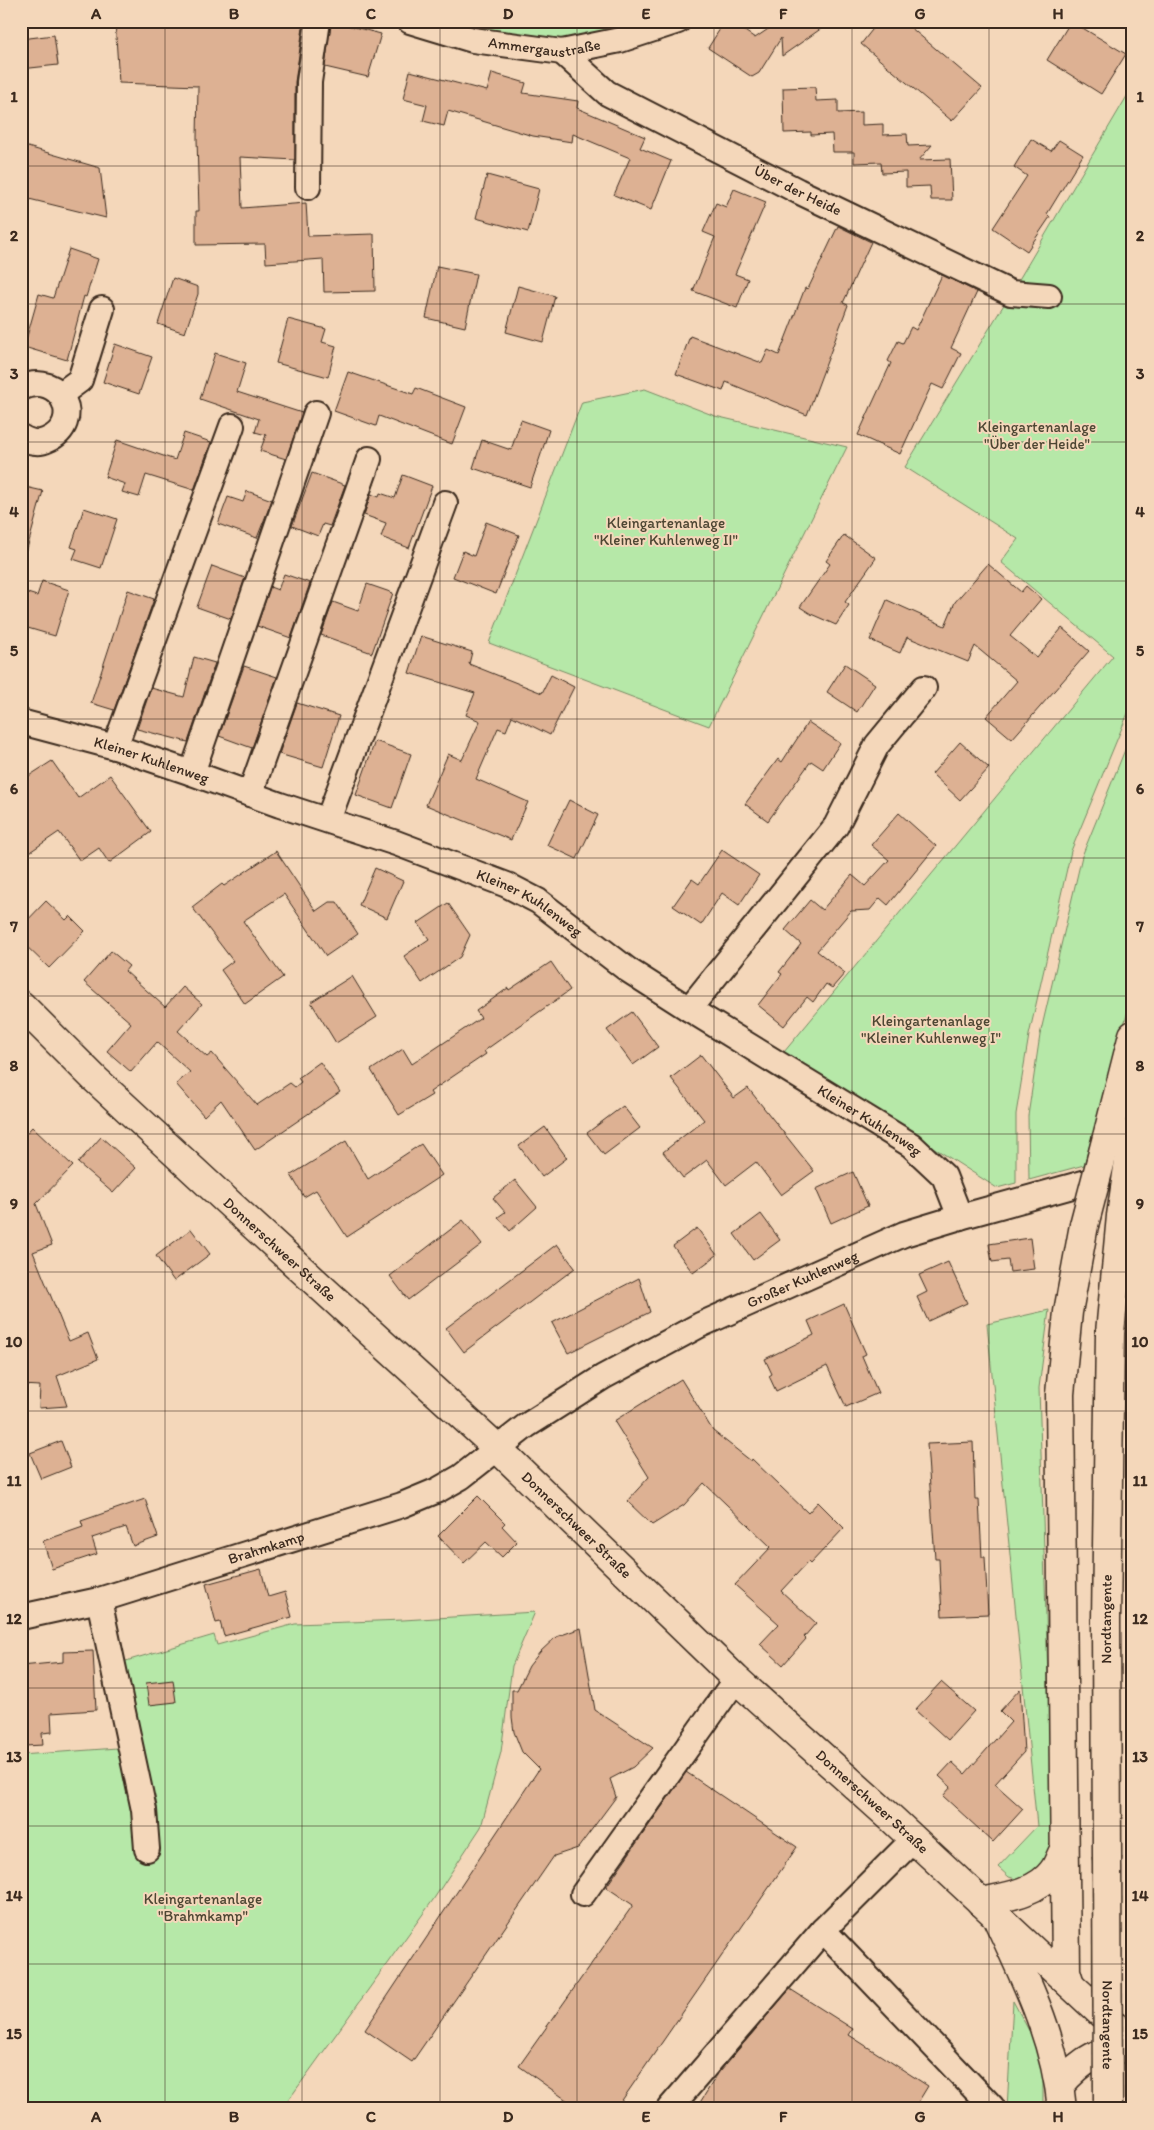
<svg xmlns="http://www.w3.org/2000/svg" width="1154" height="2130" font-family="Itim,sans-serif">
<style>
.green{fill:#b6e8a8;stroke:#788963}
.building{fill:#ddb193;stroke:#3b2a1e}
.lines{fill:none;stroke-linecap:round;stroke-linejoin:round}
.minor-casing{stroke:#3b2a1e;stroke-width:28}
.major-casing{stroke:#3b2a1e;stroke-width:31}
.highway-casing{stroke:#3b2a1e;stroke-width:31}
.minor{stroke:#f4d7ba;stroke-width:24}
.major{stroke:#f4d7ba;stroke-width:28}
.highway{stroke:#f4d7ba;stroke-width:28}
.highway-bridge-casing{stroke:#3b2a1e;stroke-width:31;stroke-linecap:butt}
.highway-bridge{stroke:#f4d7ba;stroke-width:28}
.grid{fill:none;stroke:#3b2a1e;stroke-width:1;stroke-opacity:0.55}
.labels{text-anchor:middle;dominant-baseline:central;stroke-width:4;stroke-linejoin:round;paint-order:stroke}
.street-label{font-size:15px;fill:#3b2a1e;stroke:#f4d7ba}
.park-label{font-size:15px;fill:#4d4633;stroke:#f4d7ba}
.neatline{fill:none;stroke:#3b2a1e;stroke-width:2}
.grid-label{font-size:16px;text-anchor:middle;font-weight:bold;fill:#3b2a1e}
</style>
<rect width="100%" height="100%" fill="#f4d7ba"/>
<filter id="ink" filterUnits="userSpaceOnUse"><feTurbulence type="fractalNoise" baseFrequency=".02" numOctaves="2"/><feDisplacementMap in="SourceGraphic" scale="10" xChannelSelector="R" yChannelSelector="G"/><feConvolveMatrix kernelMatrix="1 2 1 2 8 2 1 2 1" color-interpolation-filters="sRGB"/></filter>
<g filter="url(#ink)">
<path class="green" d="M433 21H655L561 45Z
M1133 86V701L1071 851 1029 1035 1016 1114V1183L997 1188 784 1052 1113 656 1001 562 1018 539 905 467 1011 293Z
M645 389 715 416 847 447 709 726 489 643 582 402Z
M1133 730V993L1084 1165 1029 1180 1028 1116 1040 1035 1082 856Z
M1049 1310 1039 1388 1053 1842 1042 1869 1020 1880 1009 1877 998 1867 1037 1826 987 1324Z
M535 1612 512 1666 501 1752 481 1827 433 1900 282 2109H21V1755L117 1748 109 1666 214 1635 217 1645 295 1624 403 1620Z
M1013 2001 1033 2038 1043 2071V2109H1007Z"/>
<path class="building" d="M115 21H304L295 82V160L240 157 242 208 306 203 308 236 374 234 375 291 324 292 323 259 266 263 265 244 196 245V211H199L197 138 198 86 119 83Z
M331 21 381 34 368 77 325 67Z
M725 21H730L755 38 780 21H832L782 56 781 38 759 73 752 77 708 48Z
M879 21H903L982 88 952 121 861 44Z
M1071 21 1126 54 1101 94 1047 60Z
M54 35 58 65 21 69V39Z
M410 71 487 91 492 73 526 83 523 93 578 101 577 108 645 137 640 148 671 161 651 210 614 195 630 158 573 134 572 142 533 136 448 111 444 126 423 121 427 105 403 99Z
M815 87 816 101 838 100V113L862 112V125L883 124V135L907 134 908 146 932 145 919 160 950 159 952 200H931L930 186 906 187V172L882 173 881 162 854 163V152H833L832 134 811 135V132L784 133 783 88Z
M1031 139 1051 151 1059 140 1083 155 1047 214 1050 217 1027 251 993 228 1027 176 1014 167Z
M21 145 100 168 106 218 21 197Z
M487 175 539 189 528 232 476 218Z
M734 189 766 202 735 274 748 279 737 308 693 291 715 237 703 232 716 203 726 207Z
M838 226 871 242 843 303 848 305 807 415 726 382 723 391 676 374 690 336 762 363 768 350 779 355 805 288 808 289Z
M69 249 98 259 86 297 84 296 67 360 24 347 39 294 53 298Z
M437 266 476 274 465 327 426 318Z
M942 275 977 292 951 348 961 353 943 389 932 384 900 454 858 435 891 363 888 361 898 341 903 343 911 327 916 330Z
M173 278 198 287V294L185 333 158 324Z
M518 286 555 296 543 342 506 332Z
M288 319 326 329 322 342 336 346 328 377 276 363Z
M115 344 152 357 139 394 103 382Z
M215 353 246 363 237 392 302 413 286 459 260 451 266 435 255 432 259 419 200 399Z
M348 372 413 394 416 388 466 407 452 444 379 416 376 426 334 411Z
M521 420 549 430 530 487 473 468 482 440 511 450Z
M184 433 211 442 194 490 146 475 139 497 122 492 125 484 105 477 117 440 175 460Z
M312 473 345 485 330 526 323 524 318 536 292 526Z
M403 475 432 486 409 548 381 537 386 523 364 515 371 494 379 497 380 493 395 498Z
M21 486 43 491 27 549 21 548Z
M247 491 272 500 257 538 218 524 228 497 243 502Z
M84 508 117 519 101 568 73 559 77 549 71 547Z
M486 522 519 535 496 594 453 577 463 551 474 556Z
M844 535 876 558 845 602 849 605 836 625 811 614 800 607 830 564 826 561Z
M988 564 1021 592 1026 586 1041 599 1010 636 1037 658 1062 628 1089 651 1012 739 986 717 1017 681 975 646 968 662 907 637 900 653 870 640 887 600 945 626 955 602Z
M212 566 245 578 231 619 197 607Z
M284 574 310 583 291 638 257 626 270 587 278 590Z
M42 581 69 590 55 636 21 626V591L37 596Z
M367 584 393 593 372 653 321 635 333 602 358 611Z
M128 590 154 599 114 710 91 703Z
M421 636 472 652 469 664 542 693 551 675 574 687 550 735 512 716 506 731 498 728 476 779 528 802 511 840 426 805 448 754 462 760 480 721 466 715 475 693 409 673Z
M194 657 215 663 188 742 137 729 151 688 184 697Z
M845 664 875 684 857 712 827 692Z
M244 666 277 677 252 748 219 736Z
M297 703 339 716 323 767 279 754Z
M808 722 840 743 823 769 811 761 768 821 745 804 778 759 782 762Z
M375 741 411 754 392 808 356 795Z
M960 742 989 768 960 800 932 774Z
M52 761 78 798 110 775 151 832 109 863 99 848 80 861 59 832 21 858V781Z
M569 800 598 815 577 859 547 845Z
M899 813 936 846 888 905 880 898 870 910 851 911 817 951 845 973 832 988 826 984 813 1002 807 997 784 1026 758 1005 782 974 779 972 801 944 785 930 810 900 822 910 852 875 865 886 889 860 871 845Z
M722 850 759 875 739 905 722 893 701 925 673 906 692 879 699 884Z
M276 851 316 911 329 902H337L358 934 326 956 284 894 243 921 283 977 245 1004 221 970 233 961 192 907 222 884 224 886Z
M375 868 403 881 387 918 359 905Z
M46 901 66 920 70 916 85 931 49 968 21 941V927Z
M448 903 470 935 460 957 422 983 404 956 429 939 418 923Z
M111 951 129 966 125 971 165 1007 183 987 202 1004 178 1031 207 1057 212 1053 257 1105 290 1083 295 1087 301 1082 298 1078 320 1062 340 1092 255 1150 221 1100 204 1116 176 1084 190 1072 157 1042 131 1072 107 1051 131 1023 84 982Z
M551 962 570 990 484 1051 486 1054 430 1092 432 1095 399 1115 371 1070 403 1049 412 1064 481 1018 476 1011 508 988 509 990Z
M352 976 377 1017 336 1043 311 1002Z
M632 1012 658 1047 633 1065 607 1030Z
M701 1055 734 1098 748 1088 814 1171 781 1195 756 1162 726 1185 707 1160 683 1178 663 1152 704 1120 671 1078Z
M623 1106 640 1128 604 1155 587 1133Z
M32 1127 73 1166 36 1204 52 1245 33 1252 69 1341 88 1333 98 1359 57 1376 67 1406 39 1408 40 1386 21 1385V1139Z
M545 1127 567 1158 542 1177 519 1146Z
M101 1137 136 1168 113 1193 78 1163Z
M346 1141 368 1179 421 1144 442 1175 347 1237 316 1190 304 1197 291 1175Z
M853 1172 868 1206 831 1223 816 1189Z
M515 1180 537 1207 510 1231 498 1217 505 1212 493 1198Z
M761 1214 780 1240 753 1260 734 1234Z
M463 1220 482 1244 408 1300 390 1276Z
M697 1228 717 1255 693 1273 673 1246Z
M191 1229 210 1254 174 1281 156 1256Z
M1030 1238 1034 1269 1010 1272 1008 1260 992 1262 989 1244Z
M557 1244 575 1268 464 1352 446 1328Z
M948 1262 967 1303 928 1321 917 1297 927 1292 919 1275Z
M639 1278 650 1312 568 1353 552 1323Z
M844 1304 866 1354 862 1356 878 1393 846 1407 827 1366 776 1391 769 1376 772 1374 765 1359 814 1335 808 1321Z
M681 1379 713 1431 751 1461 752 1459 808 1513 818 1502 844 1528 810 1564 808 1562 781 1591 816 1623 804 1637 806 1639 783 1665 760 1644 779 1624 735 1585 771 1547 704 1483 684 1505 652 1525 627 1501 649 1477 614 1421Z
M61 1441 71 1467 41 1479 30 1453Z
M973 1442 975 1500H979L982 1557H985L988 1614 942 1616 939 1559H935L927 1444Z
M478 1496 505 1523 502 1526 517 1542 502 1557 486 1542 464 1563 438 1536Z
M145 1499 158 1537 133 1546 126 1527 92 1538 97 1554 52 1569 43 1541 83 1527 81 1521Z
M261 1569 268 1597 285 1592 292 1617 224 1636 220 1622 216 1623 206 1584Z
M581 1628 595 1710 653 1748 633 1767 610 1779 616 1797 578 1848 554 1856 412 2062 365 2030 539 1769 522 1752 514 1732 512 1717V1690H517L529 1666 540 1652 556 1637Z
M93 1651 96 1710 51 1713 52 1732 42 1733 43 1745 25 1746 24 1733H21V1666L63 1662V1652Z
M173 1680 176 1702 149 1705 146 1683Z
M941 1682 974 1711 948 1740 915 1710Z
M1020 1689 1024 1752 995 1784 1023 1809 993 1842 943 1796 951 1787 939 1776 952 1762 965 1774 1011 1722 1000 1711Z
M686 1772 797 1847 616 2109H579L519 2066 633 1905 606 1887Z
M790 1989 853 2029 849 2035 928 2086 914 2109H696L719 2072Z"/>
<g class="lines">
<g class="minor-casing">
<g id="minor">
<path id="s1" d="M410 21 473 40 562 52 620 40 678 21"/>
<path id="s2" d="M562 52 607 93 798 191 1011 293 1049 296"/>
<path d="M308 187 309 82 318 21"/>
<path d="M21 388C61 369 86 423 47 440 39 444 29 442 21 437"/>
<path d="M61 394 80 380 102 309"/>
<path id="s3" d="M21 722 115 747 192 773 280 805 396 843 507 885 538 901 628 970 689 1009 911 1145 944 1176 960 1217"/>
<path d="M115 747 232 426"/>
<path d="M192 773 316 413"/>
<path d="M250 794 369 459"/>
<path d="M328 820 445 503"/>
<path d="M689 1009 836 826 877 745 924 688"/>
<path d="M99 1600 144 1810 147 1849"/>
<path id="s4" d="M21 1617 99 1600 402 1505 438 1490 461 1477 526 1426 603 1377 700 1325 904 1234 960 1217 1112 1175"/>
<path d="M913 1840 823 1930 992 2107 991 2109"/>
<path d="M583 1894 736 1679"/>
<path d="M669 2109 823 1930"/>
</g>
</g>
<g class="major-casing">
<g id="major">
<path id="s5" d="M21 1005 95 1079 231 1205 496 1447 736 1679 891 1818 1133 2043"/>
</g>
</g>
<g class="highway-casing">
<g id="highway">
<path d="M1107 1137 1133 1035"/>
<path id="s6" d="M1107 1857 1106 1620 1110 1333 1121 1216"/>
<path d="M981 1902C1005 1897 1037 1893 1053 1871 1058 1865 1060 1856 1064 1850"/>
<path d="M997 1918C1026 1980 1056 2040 1062 2109"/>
<path d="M1070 1984 1066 1971 1060 1394 1068 1312 1084 1225"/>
<path d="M1060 2085C1085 2056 1097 2053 1133 2046"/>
</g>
</g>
<use href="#minor" class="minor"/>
<use href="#major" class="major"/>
<use href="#highway" class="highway"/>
<g class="highway-bridge-casing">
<g id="highway-bridge">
<path d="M1121 1216 1133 1133"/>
<path d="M1084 1225 1107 1137"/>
<path id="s7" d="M1107 1857 1108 2109"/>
</g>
</g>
<use href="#highway-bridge" class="highway-bridge"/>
</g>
</g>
<path class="grid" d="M165 21V2109M302 21V2109M440 21V2109M577 21V2109M714 21V2109M852 21V2109M989 21V2109M21 166H1133M21 304H1133M21 442H1133M21 581H1133M21 719H1133M21 858H1133M21 996H1133M21 1134H1133M21 1272H1133M21 1411H1133M21 1549H1133M21 1688H1133M21 1826H1133M21 1964H1133"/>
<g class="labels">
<g class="street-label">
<text stroke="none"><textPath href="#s1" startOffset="138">Ammergaustraße</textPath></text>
<text stroke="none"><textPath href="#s2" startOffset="275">Über der Heide</textPath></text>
<text stroke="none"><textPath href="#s3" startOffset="136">Kleiner Kuhlenweg</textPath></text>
<text stroke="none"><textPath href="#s3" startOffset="541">Kleiner Kuhlenweg</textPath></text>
<text stroke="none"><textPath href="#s3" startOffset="946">Kleiner Kuhlenweg</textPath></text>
<text stroke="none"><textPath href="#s5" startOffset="356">Donnerschweer Straße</textPath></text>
<text stroke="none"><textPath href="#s4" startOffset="859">Großer Kuhlenweg</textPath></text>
<text stroke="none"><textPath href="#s5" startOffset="761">Donnerschweer Straße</textPath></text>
<text stroke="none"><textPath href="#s4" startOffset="255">Brahmkamp</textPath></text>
<text stroke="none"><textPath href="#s6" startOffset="238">Nordtangente</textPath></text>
<text stroke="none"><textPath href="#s5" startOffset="1166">Donnerschweer Straße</textPath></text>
<text stroke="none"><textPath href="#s7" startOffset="168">Nordtangente</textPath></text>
</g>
<g class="park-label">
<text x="1037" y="427">Kleingartenanlage<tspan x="1037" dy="17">"Über der Heide"</tspan></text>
<text x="666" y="523">Kleingartenanlage<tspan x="666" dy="17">"Kleiner Kuhlenweg II"</tspan></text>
<text x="931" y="1021">Kleingartenanlage<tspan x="931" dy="17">"Kleiner Kuhlenweg I"</tspan></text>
<text x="203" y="1899">Kleingartenanlage<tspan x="203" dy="17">"Brahmkamp"</tspan></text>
</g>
</g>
<rect width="1154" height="2130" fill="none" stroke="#f4d7ba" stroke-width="55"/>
<rect x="28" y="28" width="1098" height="2074" class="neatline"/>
<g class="grid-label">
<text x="96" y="19">A</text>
<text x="234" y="19">B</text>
<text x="371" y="19">C</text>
<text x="508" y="19">D</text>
<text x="646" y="19">E</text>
<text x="783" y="19">F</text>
<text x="920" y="19">G</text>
<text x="1058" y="19">H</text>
<text x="14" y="102">1</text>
<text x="1140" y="102">1</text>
<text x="14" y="241">2</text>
<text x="1140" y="241">2</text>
<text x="14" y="379">3</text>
<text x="1140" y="379">3</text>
<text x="14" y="517">4</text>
<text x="1140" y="517">4</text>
<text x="14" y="656">5</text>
<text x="1140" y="656">5</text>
<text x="14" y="794">6</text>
<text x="1140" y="794">6</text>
<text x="14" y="932">7</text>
<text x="1140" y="932">7</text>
<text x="14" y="1071">8</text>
<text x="1140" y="1071">8</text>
<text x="14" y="1209">9</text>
<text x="1140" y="1209">9</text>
<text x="14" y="1347">10</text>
<text x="1140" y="1347">10</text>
<text x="14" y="1486">11</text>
<text x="1140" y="1486">11</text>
<text x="14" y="1624">12</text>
<text x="1140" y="1624">12</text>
<text x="14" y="1762">13</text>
<text x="1140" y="1762">13</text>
<text x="14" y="1901">14</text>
<text x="1140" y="1901">14</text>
<text x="14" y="2039">15</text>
<text x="1140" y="2039">15</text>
<text x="96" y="2122">A</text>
<text x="234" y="2122">B</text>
<text x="371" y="2122">C</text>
<text x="508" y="2122">D</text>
<text x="646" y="2122">E</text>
<text x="783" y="2122">F</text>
<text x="920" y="2122">G</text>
<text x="1058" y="2122">H</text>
</g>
</svg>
